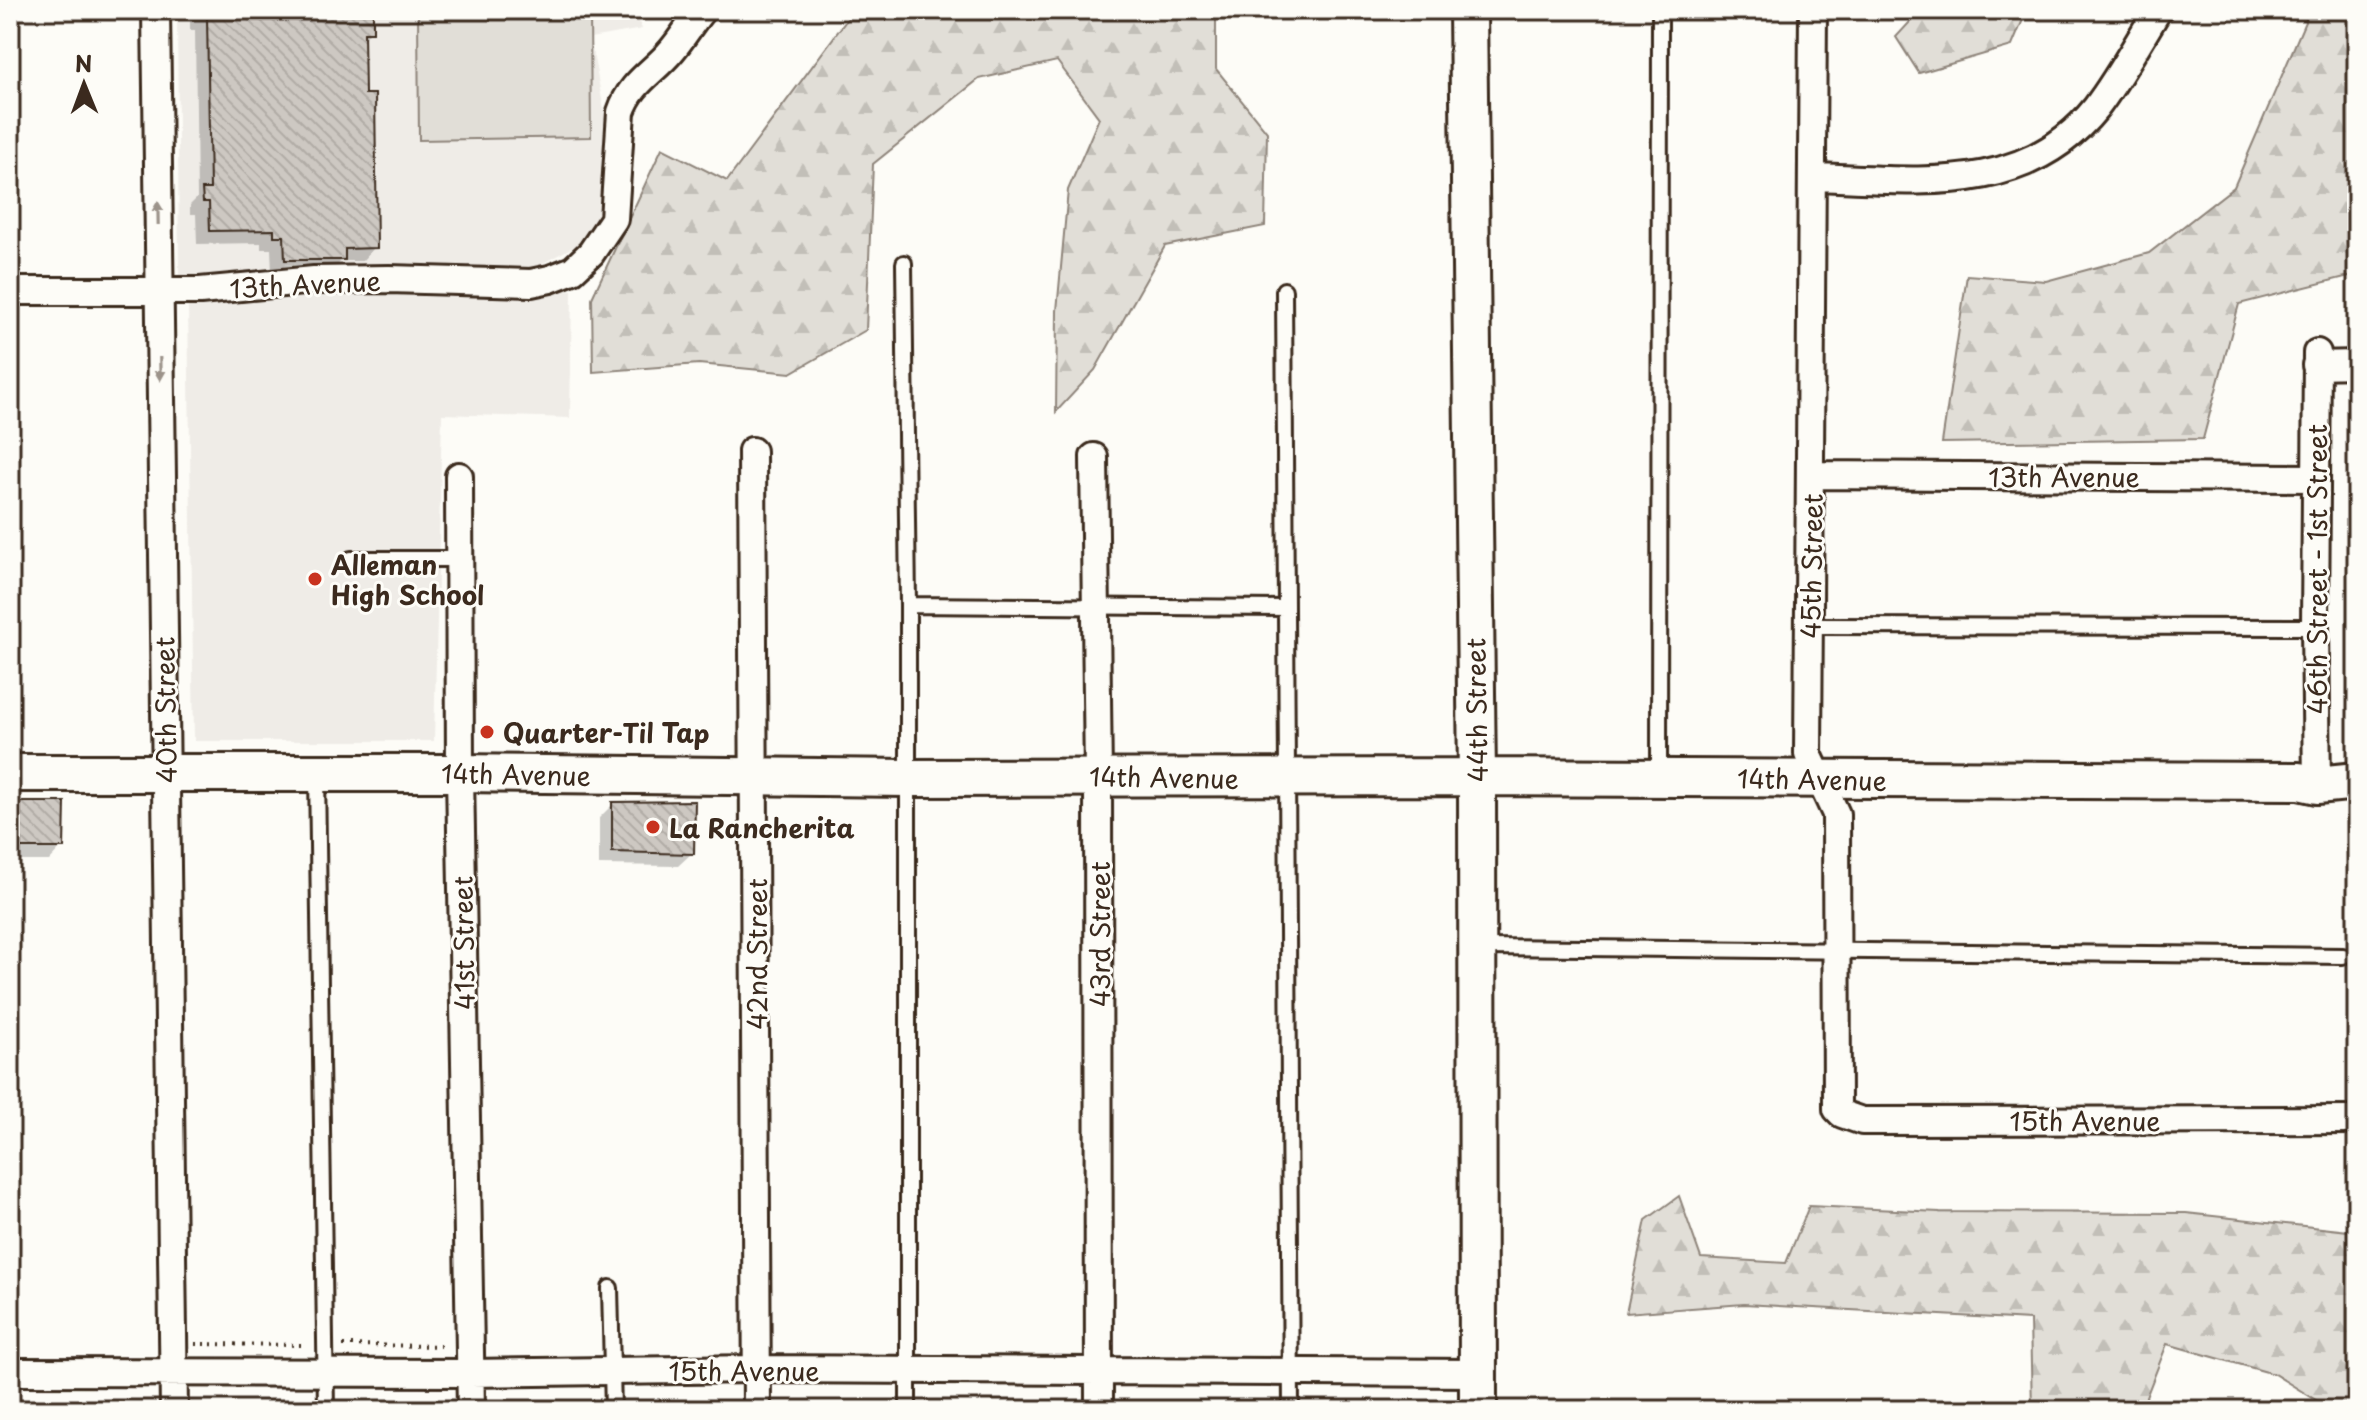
<svg xmlns="http://www.w3.org/2000/svg" width="2367" height="1420" font-family="'Playpen Sans',sans-serif">
<style>
.built{fill:#efece7}
.green{fill:#e1ded7;stroke:#8e847a;stroke-width:2}
.forest{fill:url(#forest-firs);stroke:#8e847a;stroke-width:2}
.shadow{fill:#0003}
.building{fill:url(#building-back-hatch);stroke:#3b2a1e;stroke-width:2}
.lines{fill:none;stroke-linecap:round;stroke-linejoin:round}
.lane-casing{stroke:#3b2a1e;stroke-width:20}
.street-casing{stroke:#3b2a1e;stroke-width:32}
.secondary-casing{stroke:#3b2a1e;stroke-width:42}
.path{stroke:#3b2a1e;stroke-width:4;stroke-dasharray:2 6;stroke-linecap:butt}
.lane{stroke:#fdfcf7;stroke-width:14}
.street{stroke:#fdfcf7;stroke-width:26}
.secondary{stroke:#fdfcf7;stroke-width:36}
.oneway{fill:#9c938a}
.poi-dot{fill:#c8321e;stroke:#fdfcf7;stroke-width:3}
.labels{text-anchor:middle;dominant-baseline:central;stroke-width:6;stroke-linejoin:round;paint-order:stroke}
.street-label{font-size:26px;fill:#3b2a1e;stroke:#fdfcf7}
.poi-label{font-size:26px;font-weight:bold;fill:#3b2a1e;stroke:#fdfcf7;text-anchor:start}
</style>
<defs>
<pattern id="forest-firs" width="22" height="20" patternUnits="userSpaceOnUse" patternTransform="scale(2)"><rect width="22" height="20" fill="#e1ded7"/><path d="M5 1l3.5 6h-7zM16 11l3.5 6h-7z" fill="#c2bfb8"/></pattern>
<pattern id="building-back-hatch" width="6" height="6" patternUnits="userSpaceOnUse" patternTransform="scale(2)"><rect width="6" height="6" fill="#cdc8c2"/><path d="M-1 5l2 2M0 0l6 6M5-1l2 2" fill="none" stroke="#b1aca6"/></pattern>
</defs>
<rect width="100%" height="100%" fill="#fdfcf7"/>
<filter id="ink" filterUnits="userSpaceOnUse"><feTurbulence type="fractalNoise" baseFrequency=".0125" numOctaves="2"/><feDisplacementMap in="SourceGraphic" scale="16" xChannelSelector="R" yChannelSelector="G"/><feConvolveMatrix kernelMatrix="1 2 1 2 8 2 1 2 1" color-interpolation-filters="sRGB"/></filter>
<g filter="url(#ink)">
<path class="built" d="M177 10H634L642 29 590 38 608 130 605 198 584 241 534 268 408 264H287L273 272 179 279Z
M572 290 570 418 442 414 434 741H194L188 302 340 292Z"/>
<path class="green" d="M418 10H590L591 137 419 140Z"/>
<path class="forest" d="M854 10H1216V69L1267 132 1265 226 1165 246 1095 370 1056 412 1057 311 1068 190 1099 118 1057 61 979 79 873 164 866 330 791 373 699 364 593 372 592 298 662 148 727 181Z
M1921 10H2027L2012 46 1919 73 1896 37Z
M2310 10H2357V274L2239 304 2203 439 1942 443 1967 275 2046 281 2149 253 2234 187Z
M1679 1196 1701 1258 1786 1263 1809 1206 1940 1212 2186 1213 2357 1232V1410H2332L2274 1374 2167 1344 2141 1410H2032L2030 1320 1744 1304 1626 1313 1646 1220Z"/>
<path class="shadow" d="M181 10H371V31L362 40 363 96 375 247 362 261H341L330 273H272L271 249H261V243L197 244 196 214H190V205L197 198 195 30H190V11Z
M10 804 62 847 49 861H10Z
M613 804 692 853 678 866 599 865V818Z"/>
<path class="building" d="M202 10H373V32H364L365 94H375L377 248 345 249V260H285L284 236H274V230L210 231 209 202H203L202 189H210L207 17H202Z
M695 801 694 854 612 852V802Z
M10 802H65L64 848H10Z"/>
<g class="lines">
<g class="lane-casing">
<path id="lane" d="M904 263 908 605V1410
M1284 290 1291 1410
M351 559H459
M908 605 1285 608
M1810 626 2315 627
M317 773 326 1410
M1659 777 1660 10
M1480 947 2343 956
M610 1288 613 1410"/>
</g>
<g class="street-casing">
<path id="street" d="M156 10 174 1410
M1813 10 1808 754 1836 814 1837 1109 1842 1114 1862 1121 2357 1120
M1813 177C1915 180 2024 198 2096 108 2119 78 2138 42 2158 10
M10 291H200L314 280 389 279 531 283 550 279 573 270 591 253 614 219 621 112C631 82 653 73 672 50 683 37 691 23 702 10
M2317 353 2315 627 2317 785
M2316 365 2357 364
M752 451 757 1410
M1094 457 1098 776 1099 1410
M1811 475 2316 478
M459 476 460 773 471 1410
M10 1372 471 1373 757 1369 1477 1373"/>
</g>
<g class="secondary-casing">
<path id="secondary" d="M1468 10 1477 777 1478 1410
M10 773H460L908 778 1477 777 2299 781 2317 785 2357 781"/>
</g>
<path class="path" d="M195 1344 306 1345
M343 1345 446 1346"/>
<use href="#lane" class="lane"/>
<use href="#street" class="street"/>
<use href="#secondary" class="secondary"/>
</g>
<defs><path id="oneway-solid" d="M-6-.8H1V-3.2L6.5 0L1 3.2V.8H-6Z" transform="scale(2)"/></defs>
<g class="oneway">
<use href="#oneway-solid" transform="translate(158 213) rotate(-91)"/>
<use href="#oneway-solid" transform="translate(160 369) rotate(89)"/>
</g>
</g>
<g class="poi-dot">
<circle cx="315" cy="579" r="8"/>
<circle cx="487" cy="732" r="8"/>
<circle cx="653" cy="827" r="8"/>
</g>
<g class="labels">
<g class="street-label">
<text transform="translate(305 284) rotate(-3)">13th Avenue</text>
<text x="2064" y="476">13th Avenue</text>
<text transform="translate(1811 566) rotate(-89)">45th Street</text>
<text transform="translate(2316 569) rotate(-90)">46th Street - 1st Street</text>
<text transform="translate(165 710) rotate(-91)">40th Street</text>
<text transform="translate(1476 710) rotate(-91)">44th Street</text>
<text transform="translate(516 774) rotate(1)">14th Avenue</text>
<text transform="translate(1164 777) rotate(1)">14th Avenue</text>
<text transform="translate(1812 779) rotate(1)">14th Avenue</text>
<text transform="translate(1099 934) rotate(-90)">43rd Street</text>
<text transform="translate(463 943) rotate(-91)">41st Street</text>
<text transform="translate(756 954) rotate(-90)">42nd Street</text>
<text x="2085" y="1120">15th Avenue</text>
<text x="744" y="1370">15th Avenue</text>
</g>
<g class="poi-label">
<text x="331" y="564">Alleman<tspan x="331" dy="30">High School</tspan></text>
<text x="503" y="732">Quarter-Til Tap</text>
<text x="669" y="827">La Rancherita</text>
</g>
</g>
<rect width="2367" height="1420" fill="none" stroke="#fdfcf7" stroke-width="40"/>
<rect x="20" y="20" width="2327" height="1380" fill="none" stroke="#3b2a1e" stroke-width="3" filter="url(#ink)"/>
<g transform="translate(84 84) rotate(359)" stroke="#fdfcf7" stroke-width="6" paint-order="stroke">
<path d="M0-6L14 30L0 20L-14 30Z" fill="#3b2a1e"/>
<text y="-12" font-size="22" font-weight="bold" text-anchor="middle" fill="#3b2a1e">N</text>
</g>
</svg>
